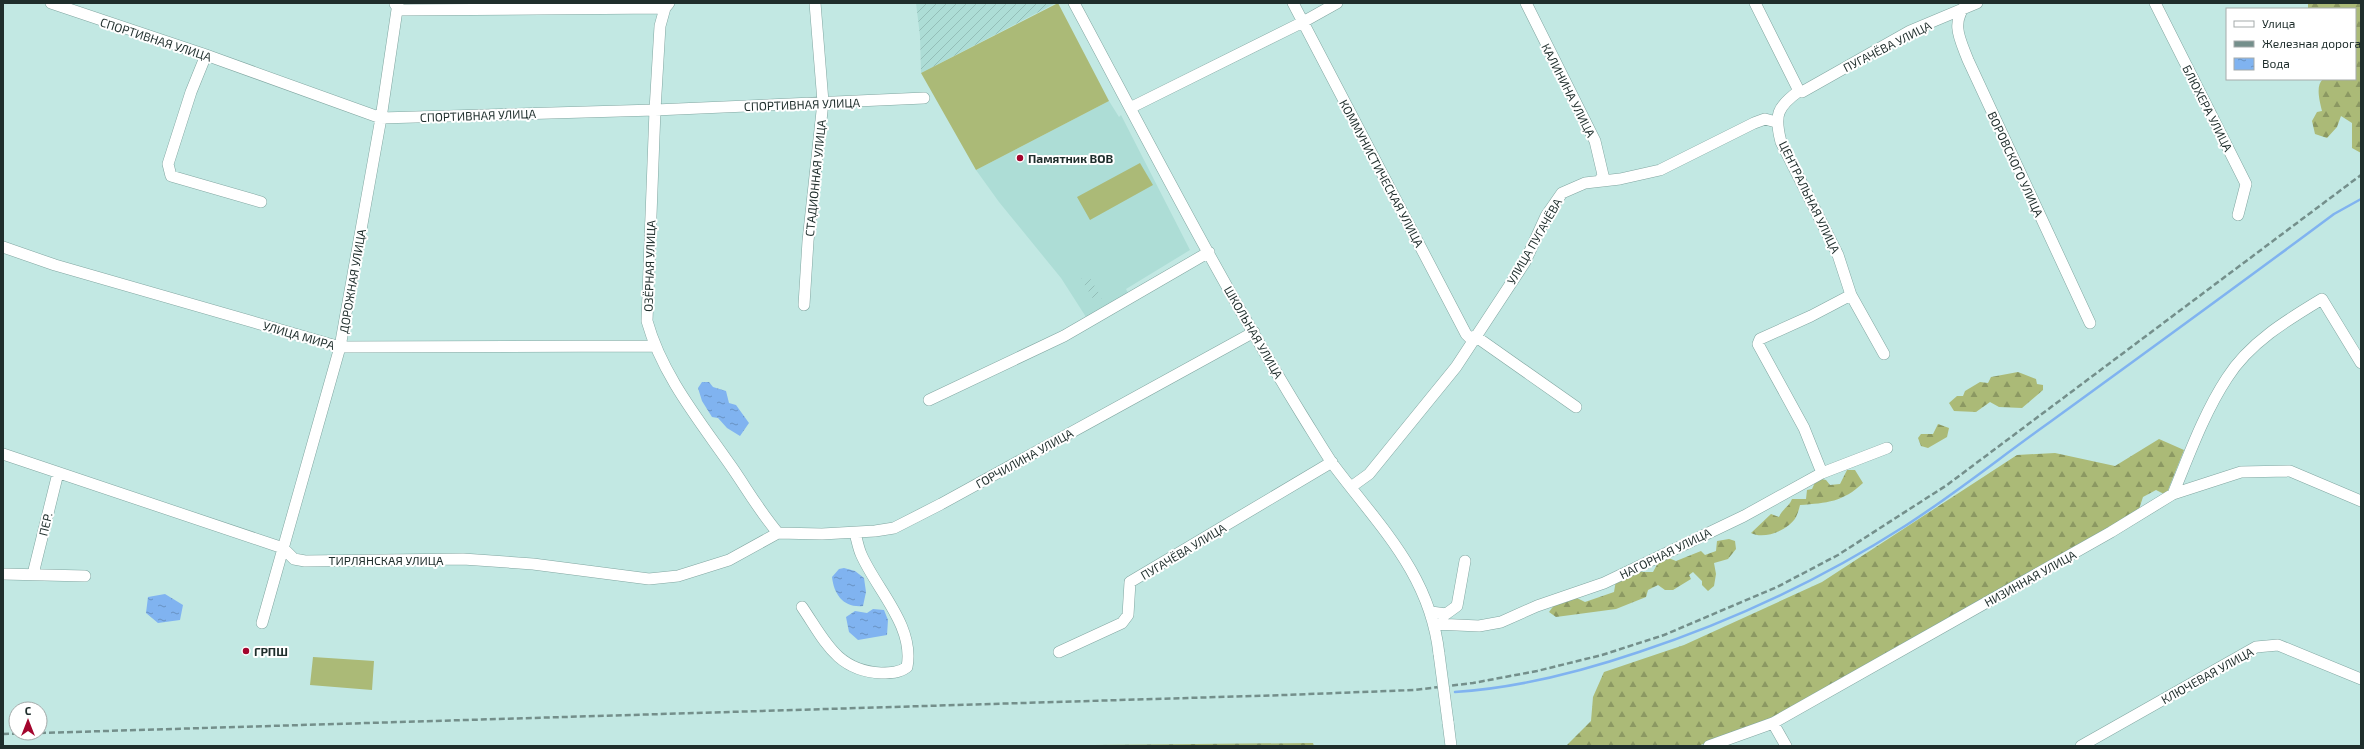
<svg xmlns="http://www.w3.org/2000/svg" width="2364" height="749" font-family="'Exo 2',sans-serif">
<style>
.built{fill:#adddd6}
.industrial{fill:url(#industrial-furrows)}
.grass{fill:#abba77}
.forest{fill:url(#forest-firs)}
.water{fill:url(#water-ripples)}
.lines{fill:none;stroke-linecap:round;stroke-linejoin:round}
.stream{stroke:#80b3f0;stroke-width:2.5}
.minor-casing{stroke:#81a6a1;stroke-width:12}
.minor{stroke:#fff;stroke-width:11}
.rail{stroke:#748f8b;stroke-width:2.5;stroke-dasharray:6 3;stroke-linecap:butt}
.minor-bridge-casing{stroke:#81a6a1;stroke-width:12;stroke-linecap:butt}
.minor-bridge{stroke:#fff;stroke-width:11}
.poi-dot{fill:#a3052d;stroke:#fff;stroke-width:1.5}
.labels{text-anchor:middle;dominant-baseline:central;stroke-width:4;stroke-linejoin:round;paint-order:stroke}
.street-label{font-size:12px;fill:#1f2e2c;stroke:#fff}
.poi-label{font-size:12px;font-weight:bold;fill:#1f2e2c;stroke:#fff;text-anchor:start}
</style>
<defs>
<pattern id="industrial-furrows" width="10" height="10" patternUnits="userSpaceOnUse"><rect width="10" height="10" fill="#adddd6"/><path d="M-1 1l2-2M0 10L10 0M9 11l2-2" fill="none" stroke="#94beb8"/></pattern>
<pattern id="forest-firs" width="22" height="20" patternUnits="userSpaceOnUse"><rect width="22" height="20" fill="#abba77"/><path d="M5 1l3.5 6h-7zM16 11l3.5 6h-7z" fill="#8b9862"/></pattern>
<pattern id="water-ripples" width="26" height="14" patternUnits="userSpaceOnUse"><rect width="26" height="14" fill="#80b3f0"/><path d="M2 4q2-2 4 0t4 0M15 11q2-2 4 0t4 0" fill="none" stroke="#6892c3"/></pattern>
</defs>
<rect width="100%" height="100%" fill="#c2e8e3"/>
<path class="built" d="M1109 101 1119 117 1121 115 1190 250 1126 289 1129 295 1086 317 1061 278 999 202 976 170Z"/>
<path class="industrial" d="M916 3H1056L921 73 920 36Z
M1088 275 1102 298 1095 302 1081 279Z"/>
<path class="grass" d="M1058 3 1109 101 976 170 921 73Z
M1140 163 1153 185 1090 220 1077 197Z
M313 657 374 661 372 690 310 685Z"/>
<path class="forest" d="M2308 3H2361V153L2352 148V123L2341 116 2337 127 2327 138 2315 134 2312 121 2317 112 2322 111C2320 102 2315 86 2323 79H2355V9H2308Z
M2018 372 2036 379 2037 384 2043 385V390L2022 408 1999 407 1990 402 1976 412 1954 411 1949 403 1957 396H1963L1965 391 1980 382 1988 383 1991 377Z
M1938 424 1949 428 1947 437 1928 448 1921 446 1918 438 1921 434H1933Z
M2159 439 2184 450 2166 495 2156 490 2143 497 2139 509 2103 531 1791 710 1698 746H1566L1591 721 1593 697 1604 672 1684 645 1822 582 2017 455 2055 453 2115 466Z
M1847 470H1855L1863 483C1843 502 1827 503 1800 505 1799 509 1798 513 1796 517 1789 530 1764 540 1751 533L1771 514 1779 517C1782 509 1789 507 1792 499H1806L1807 490 1812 489 1817 478 1826 480 1830 485 1840 484Z
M1729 539 1735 541 1736 549 1728 559 1714 563 1716 574 1714 586 1708 591 1702 585V581L1693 572 1689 575 1691 579 1673 590H1665L1658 585 1648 590 1646 597 1616 609 1556 617 1549 612 1555 604 1575 597 1585 602 1614 592 1616 580 1634 572H1653L1659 561 1666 557 1676 561 1701 551 1705 555 1716 551 1717 541Z
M1313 743 1314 746H979Z"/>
<path class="water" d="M702 382H709L713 387 726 391 729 403 736 405 749 423 740 436 727 428 718 418 712 417 702 401 698 388Z
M844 568 855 571 864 578 866 592 863 606C844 608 834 595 832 577L839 569Z
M165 594 183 605 180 620 158 623 146 613 148 597Z
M873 609 884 610 888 620 887 635 858 640 849 632 846 617 855 611 867 613Z"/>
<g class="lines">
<path class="stream" d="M1455 692C1518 688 1580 672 1639 652 1733 621 1822 579 1905 526 1955 494 2002 456 2050 422 2145 353 2240 284 2334 214L2361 199"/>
<g class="minor-casing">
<path id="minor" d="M51 3 206 55 381 118 655 110 924 98
M1074 3C1148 141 1220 281 1302 415 1312 431 1322 448 1332 463 1378 525 1430 573 1439 654
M1293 3 1466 334 1473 341
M1526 3 1595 141 1603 175 1600 180
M1755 3 1799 91C1777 107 1774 115 1781 142L1838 255 1851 295 1884 354
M1967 3C1950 23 1960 39 1968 60L2090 323
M2155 3 2246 184 2238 215
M395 4 399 10 665 8 669 3
M665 8 660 26 655 110 647 321C662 375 699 420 731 466 747 489 760 512 778 533
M206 55 191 92 168 164 171 176 261 202
M1799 91 1802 92 1910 31 1977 3
M1130 108 1303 22 1337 3
M3 247 55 265 340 347 654 346
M804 305 808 241 823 102 815 3
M1475 336 1576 407
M929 400 1064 336 1209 252
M3 454 283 548 294 559 305 561 463 559 533 564 649 579 678 576 729 560 778 533 822 534 875 531 894 528 941 504 1254 332
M1822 473 1804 428 1758 344 1760 339 1811 316 1851 295
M1351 487 1369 474 1456 367 1525 262 1546 216 1562 193 1585 183 1620 179 1660 170 1754 123 1765 119 1776 122
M2173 494C2189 455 2204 413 2227 378 2249 343 2287 320 2322 299L2361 363
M3 574 85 576
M33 574 58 473
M802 607C824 639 836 671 881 673 890 673 899 673 907 667 915 626 876 589 861 554 858 547 857 540 855 533
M1431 612 1446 614 1457 606 1465 561
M262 623 340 347 381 118 398 3
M1435 624 1479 626 1501 622 1537 606 1604 583 1744 516 1822 473 1887 448
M1059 652 1122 623 1128 615 1130 582 1332 462
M1448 722 1451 746
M1773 723 1786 746
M1709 746 1773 723 2111 532 2173 494 2241 472 2290 471 2361 501
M2081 746 2256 647 2278 645 2361 679"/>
</g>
<use href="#minor" class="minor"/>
<path class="rail" d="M40 733 1285 695 1414 690 1473 683 1537 671 1602 655 1664 635 1777 587 1838 555 1947 485 2361 175
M3 734 33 733"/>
<g class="minor-bridge-casing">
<path id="minor-bridge" d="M1439 654 1448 722"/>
</g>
<use href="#minor-bridge" class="minor-bridge"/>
</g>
<g class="poi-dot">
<circle cx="1020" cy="158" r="4"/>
<circle cx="246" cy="651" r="4"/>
</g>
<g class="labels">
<g class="street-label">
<text transform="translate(156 39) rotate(18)">СПОРТИВНАЯ УЛИЦА</text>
<text transform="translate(1887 46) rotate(-27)">ПУГАЧЁВА УЛИЦА</text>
<text transform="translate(1569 90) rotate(63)">КАЛИНИНА УЛИЦА</text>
<text transform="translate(802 104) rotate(-2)">СПОРТИВНАЯ УЛИЦА</text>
<text transform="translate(2208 108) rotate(63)">БЛЮХЕРА УЛИЦА</text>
<text transform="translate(478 115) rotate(-2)">СПОРТИВНАЯ УЛИЦА</text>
<text transform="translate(2016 164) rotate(65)">ВОРОВСКОГО УЛИЦА</text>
<text transform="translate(1382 173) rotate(62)">КОММУНИСТИЧЕСКАЯ УЛИЦА</text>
<text transform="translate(815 178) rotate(-84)">СТАДИОННАЯ УЛИЦА</text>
<text transform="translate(1810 197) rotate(64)">ЦЕНТРАЛЬНАЯ УЛИЦА</text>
<text transform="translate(1534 241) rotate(-60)">УЛИЦА ПУГАЧЁВА</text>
<text transform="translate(649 266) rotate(-88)">ОЗЁРНАЯ УЛИЦА</text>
<text transform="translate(352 281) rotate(-80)">ДОРОЖНАЯ УЛИЦА</text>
<text transform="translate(1254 332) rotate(60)">ШКОЛЬНАЯ УЛИЦА</text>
<text transform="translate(299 335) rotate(16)">УЛИЦА МИРА</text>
<text transform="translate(1024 458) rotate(-29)">ГОРЧИЛИНА УЛИЦА</text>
<text transform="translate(45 524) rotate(-76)">ПЕР.</text>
<text transform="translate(1183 551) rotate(-31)">ПУГАЧЁВА УЛИЦА</text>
<text transform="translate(1665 553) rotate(-26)">НАГОРНАЯ УЛИЦА</text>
<text x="386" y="560">ТИРЛЯНСКАЯ УЛИЦА</text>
<text transform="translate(2030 578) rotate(-29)">НИЗИННАЯ УЛИЦА</text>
<text transform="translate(2207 675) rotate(-29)">КЛЮЧЕВАЯ УЛИЦА</text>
</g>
<g class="poi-label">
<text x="1028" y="158">Памятник ВОВ</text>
<text x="254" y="651">ГРПШ</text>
</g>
</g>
<rect width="2364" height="749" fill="none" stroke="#1f2e2c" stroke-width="8"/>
<rect x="2226" y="8" width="130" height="72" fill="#ffffff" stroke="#a5abab"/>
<rect x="2234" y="21" width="20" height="6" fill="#ffffff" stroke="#a5abab"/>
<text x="2262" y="28" font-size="12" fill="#1f2e2c">Улица</text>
<rect x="2234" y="41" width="20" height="6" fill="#748f8b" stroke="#a5abab"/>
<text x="2262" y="48" font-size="12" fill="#1f2e2c">Железная дорога</text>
<rect x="2234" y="58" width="20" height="12" fill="url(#water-ripples)" stroke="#a5abab"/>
<text x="2262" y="68" font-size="12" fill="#1f2e2c">Вода</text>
<g transform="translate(28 721)"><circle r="19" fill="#ffffff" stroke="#a5abab"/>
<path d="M0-3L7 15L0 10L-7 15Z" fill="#a3052d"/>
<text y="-6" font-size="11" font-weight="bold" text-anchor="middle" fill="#1f2e2c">С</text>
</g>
</svg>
